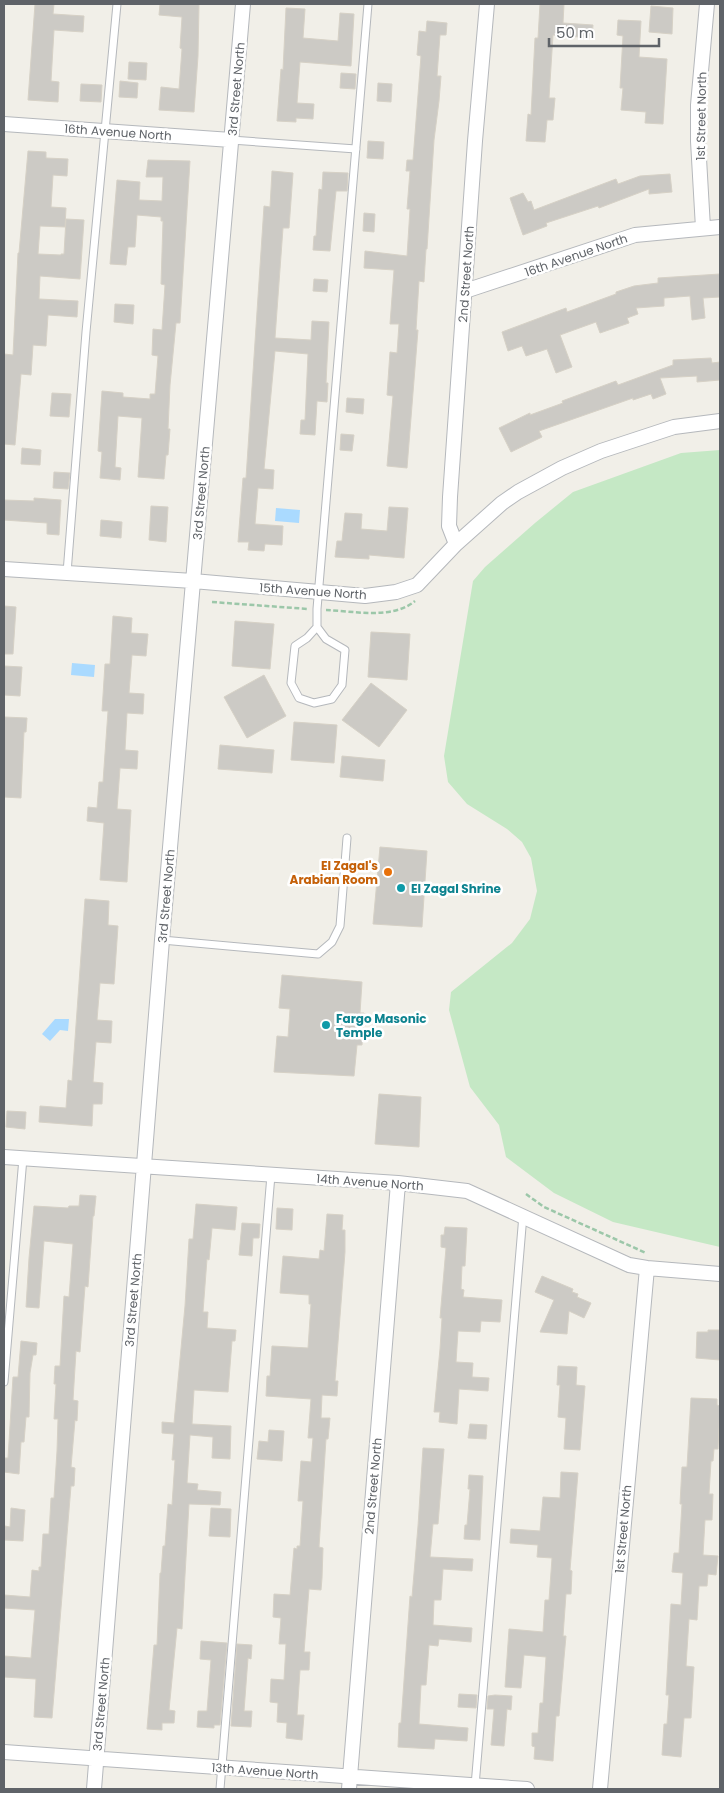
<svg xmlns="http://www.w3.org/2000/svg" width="724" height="1793" font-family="Poppins,sans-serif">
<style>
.green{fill:#c5e8c5}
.water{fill:#aadaff}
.building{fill:#cccac5;stroke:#d6d1c6}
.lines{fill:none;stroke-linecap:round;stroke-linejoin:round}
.lane-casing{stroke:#b5b8bc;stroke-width:9}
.street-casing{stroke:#b5b8bc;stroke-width:16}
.path{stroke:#9cc7a9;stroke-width:2.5;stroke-dasharray:5 2.5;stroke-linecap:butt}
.lane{stroke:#fff;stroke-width:7}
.street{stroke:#fff;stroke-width:14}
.food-dot{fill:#e8710a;stroke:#fff;stroke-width:2}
.culture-dot{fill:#0f9aa8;stroke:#fff;stroke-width:2}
.labels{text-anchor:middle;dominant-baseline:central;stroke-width:5;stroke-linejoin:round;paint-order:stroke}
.street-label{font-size:12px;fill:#5f6368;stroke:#fff}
.food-label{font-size:12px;font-weight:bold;fill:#c56008;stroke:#fff;text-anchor:end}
.culture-label{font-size:12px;font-weight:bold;fill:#0d838f;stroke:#fff;text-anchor:start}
</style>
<rect width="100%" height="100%" fill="#f1efe8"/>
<path class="green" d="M720 450V1247L613 1222 554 1193 506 1157 499 1125 470 1087 449 1010 451 992 512 943 530 919 537 891 531 858 522 842 507 829 467 804 448 782 444 756 473 581 485 567 535 523 573 492 681 453Z"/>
<path class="water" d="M276 508 300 510 299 523 275 521Z
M72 663 95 665 94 677 71 675Z
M55 1019H69L68 1031 60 1030 50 1041 42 1034Z"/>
<path class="building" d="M35 4H54L53 14 84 16 83 32 54 30 51 81 59 82 58 102 28 100Z
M160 4H199L198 56 194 112 159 110 161 87 179 89 182 49 180 48 182 17 159 15Z
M540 4H564L563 23 593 25 592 38 553 35 549 98H555L553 120H547L545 142 526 141 528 114 531 115 535 38H538Z
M651 6 673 8 672 34 649 32Z
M286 8 305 9 303 38 338 41 340 13 354 14 351 66 300 62 297 103 314 104 313 119 296 118V122L277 121 281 69 283 70Z
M618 20 641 21 639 57 667 59 663 124 645 123 646 112 621 110 623 88H620L623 36 617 35Z
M427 21 447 23 446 35H440L437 76H441L439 101 434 140 427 249H426L424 282 419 281 416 330H418L407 468 387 466 393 396 387 395 390 352 397 353 399 324H390L394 270 364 268 365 251 407 256 410 209H407L410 171H406L407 160H413L421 56 417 55 419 31 426 32Z
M129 62 147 63 146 80 128 79Z
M341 73 356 74 355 89 340 88Z
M120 81 138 83 137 98 119 97Z
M378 83 392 84 391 102 377 101Z
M81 84 102 85 101 102 80 101Z
M368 141 384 142 383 159 367 158Z
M28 151 46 152V158L68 159 67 176 53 175 51 207 66 208 65 227 40 226 38 254 61 255V254H64L66 219 84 220 80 279 40 276 39 299 78 301 77 317 48 315 46 346 33 345 31 375 21 374 15 445 4 444V354L13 355 18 253H19Z
M148 160 190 161 180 323H176L170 385 168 429H170L168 455H166L164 479 138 477 142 418 118 416 115 467 121 468 120 480 100 478 102 452 98 451 102 391 123 393V397L150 399V394H155L158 356 152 355 153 329 162 330 165 285 161 284 163 221H161V217L137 215 135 247H128L126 265 110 264 117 180 140 182 139 200 162 201 163 177H146Z
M272 171 293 173 289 228H283L275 338 311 340 312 321 329 322 326 383H328L327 402 317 401 315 435 300 434 301 420H305L308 354 275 351 264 469 274 470 273 489 258 488 255 524 283 526 282 545 265 544 264 551 248 550 249 542H238L243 478H246L264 206 270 207Z
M323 172 348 173 347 191H336L330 251 313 250 314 236H316L319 189 322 190Z
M670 174 672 192 649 194V189L599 208 598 206 546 223 547 226 523 235 510 198 523 193 528 202 531 201 534 210 616 179 618 184 640 176Z
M364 213 375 214 374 232 363 231Z
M720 274V297L703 298 705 318 692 320 690 296 664 298V306L636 308 638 314 627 318 629 323 600 333 596 322 560 335 572 367 556 373 547 349 526 356 522 346 508 351 502 332 566 308 567 312 616 294V292L634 286 658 283V278Z
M314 279 328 280 327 292 313 291Z
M115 304 134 305 133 324 114 322Z
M711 358 712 363 720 362V380L697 382V376L660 378 666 394 653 399 651 394 633 400V398L539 431 542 437 511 452 499 428 530 413V415L563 403 562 401 616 381 618 385 673 365V360Z
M52 393 71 394 69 417 50 416Z
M347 398 364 399 363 414 346 412Z
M341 434 354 435 352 451 340 450Z
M22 448 41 450 40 465 21 464Z
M54 472 70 473 68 489 53 488Z
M34 498 61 500 59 535 47 534V523L4 520V500L34 501Z
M151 506 168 507 166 542 149 540Z
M389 507 408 508 404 558 369 555V559L335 557 337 541H342L345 513 362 514 361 529 387 531Z
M101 520 122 522 121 538 100 536Z
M4 606 16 607 13 654H4Z
M113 616 132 618 131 633 148 634 146 656 132 655 129 693 144 694 143 714 127 713 125 750 138 751 137 769 120 768 117 809 131 810 127 882 100 880 104 823 87 821 88 807 97 808 99 782H103L108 711H102L105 664H110Z
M235 621 274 624 270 669 232 666Z
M371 632 410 634 407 680 368 677Z
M4 666 22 667 20 696 4 695Z
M264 675 286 716 247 738 224 697Z
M371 683 407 710 379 747 342 720Z
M4 717 27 718 26 732H24L21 798 4 797Z
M294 722 337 725 334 763 291 760Z
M220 745 274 750 272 773 218 769Z
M342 756 385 760 383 781 340 777Z
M380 847 427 851 422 927 373 924Z
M85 899 109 901 108 925 118 926 114 984 100 983 97 1020 112 1021 111 1043 96 1042 93 1082 103 1083 102 1104H93L92 1126 39 1122 40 1106 66 1108 68 1080 72 1081Z
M282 975 362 982 360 1013H364L362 1045H357L354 1076 274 1072 277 1036 288 1037 290 1009 279 1008Z
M379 1094 421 1097 419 1147 375 1144Z
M7 1111 26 1112 25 1129 6 1127Z
M80 1195 96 1196 94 1216H93L88 1287 85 1286 80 1352 76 1351 73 1400 78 1401 77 1421 75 1420 71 1467 75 1468 74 1486H71L52 1718 34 1717 36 1679 4 1677V1656L31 1658 35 1610 4 1608V1595L30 1597 32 1570 39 1571V1567H41L43 1534H49L51 1498H54L57 1451 58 1419H54L56 1384H54L55 1366H60L64 1296 69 1297 73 1244 44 1241 39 1308 26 1307 29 1258 34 1206 68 1208 69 1206H79Z
M196 1204 237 1207 235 1230 212 1228 209 1260 207 1259 203 1312H208L207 1328 236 1330 235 1341H232L228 1392 194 1390 192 1424 231 1426 230 1459 212 1458 213 1437 190 1435 187 1483 198 1484 197 1490 221 1492 220 1505 189 1504 182 1629 177 1628 169 1710 175 1711 174 1723H162V1730L147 1729 154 1645H157L160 1573H161L163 1546H165L168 1504 172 1505 175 1460H172L174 1434 162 1433V1422L174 1423 185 1306 189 1239H193Z
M277 1208 293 1209 292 1230 276 1229Z
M327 1214 343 1215 342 1230H345V1252L335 1381H338L337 1396 322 1395 321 1418H330L328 1439H326L319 1547 323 1548 322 1578 321 1590 309 1589 304 1652H310L309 1670H300L297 1715H304L302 1740 286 1738 287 1723 277 1722 278 1703 270 1702 271 1679 284 1680 286 1644H279L281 1618 273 1617 274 1594 290 1595 294 1548 297 1549V1546H300L303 1501H298L301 1461 311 1462 313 1438H308L311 1399 266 1396 267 1376H270L272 1346 308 1348 311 1304H309V1295L280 1293 283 1256 319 1259 320 1250 324 1251Z
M242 1223 260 1224 259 1238H253L252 1256 239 1255Z
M445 1227 467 1228 465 1266H462L461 1289 464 1290 463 1297 502 1300 500 1322 481 1321 480 1332 458 1331 456 1362 473 1363 472 1377 489 1378 488 1391 459 1389 457 1424 439 1422 440 1412H434L440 1349 442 1318H440L446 1248 441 1247V1235H444Z
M542 1276 573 1289 572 1292 578 1294 577 1297 591 1303 584 1318 569 1311 567 1334 540 1332 554 1300 535 1292Z
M708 1330H720V1360L696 1358 697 1332H708Z
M21 1341 37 1343 36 1355H33L30 1373 29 1417H26L24 1442H21L19 1474 4 1472V1458H8L13 1377H18Z
M558 1366 577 1367 576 1385 585 1386 580 1450 564 1449 566 1418 558 1417 560 1385H557Z
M691 1398 717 1399V1405L720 1406 718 1449H714L713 1461H711L709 1494H713L712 1520H705L703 1555 718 1556 716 1575 708 1574 707 1586H699L697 1620 689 1619 686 1666 694 1667 691 1718H684L681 1757 662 1755 664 1724H667L669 1695H666L671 1604 681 1605 683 1573 672 1572 674 1553H679L682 1504H680L682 1467H687Z
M470 1424 487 1425 486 1439 468 1438Z
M269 1430 284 1431 282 1461 257 1459 259 1441 268 1442Z
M423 1448 444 1449 438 1524H433L430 1557 473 1559 472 1571 443 1569 441 1600H434L433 1625 472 1628 471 1642 439 1639 438 1646 429 1645 426 1685H421L419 1724 468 1728 467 1741 435 1739 434 1749 398 1747 399 1723H401L410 1596 412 1597 418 1526Z
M561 1472 578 1473 570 1570 572 1571 571 1594H566L563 1636H566L564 1658 559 1716H556L553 1761 534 1759 535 1747 532 1746V1733H538L540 1703H543L546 1657 524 1655 521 1688 505 1687 509 1629 543 1632 545 1600H549L552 1558 537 1557 538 1545 510 1543 511 1529 540 1531 543 1497 560 1498Z
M469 1475 483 1476 480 1540 464 1539 465 1525H467L470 1489H468Z
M11 1508 25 1510 23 1541 4 1540 5 1526 10 1527Z
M211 1508 231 1509 230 1537 209 1536Z
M201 1641 227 1643 220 1725H214V1728L197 1727 198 1711H207L211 1660 200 1659Z
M237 1644 252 1645 251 1659 248 1658 244 1711H252L251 1727 231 1726Z
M459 1694 477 1695 476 1708 458 1707Z
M495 1695 512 1696 511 1710 507 1709 504 1746 491 1745 494 1709H487L488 1696Z"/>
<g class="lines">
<g class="lane-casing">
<path id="lane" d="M231 140 356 149
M67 573 86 332 117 4
M317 627 307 638 295 646 291 683 299 698 314 703 332 699 342 685 345 650 326 639 317 627V609L368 4
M162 940 318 954 332 942 340 926 347 838
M4 1382 23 1158
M475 1786 523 1215
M220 1789 271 1175"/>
</g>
<g class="street-casing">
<path id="street" d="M4 124 231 140
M703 228 698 141V105L707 4
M465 291 635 235 720 227
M456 544 449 526 450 497 475 141 487 4
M4 569 193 581 365 596 396 592 417 585 456 544 502 503 518 492 562 468 601 451 674 427 720 421
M4 1157 398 1183 467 1191 629 1265 647 1268 720 1274
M4 1752 527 1789
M94 1789 162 940 243 4
M349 1789 398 1183
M600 1789 647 1268"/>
</g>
<path class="path" d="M212 602 308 609
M326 610C354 611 392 620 415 601
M526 1194 544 1207 646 1253"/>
<use href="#lane" class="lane"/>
<use href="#street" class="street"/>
</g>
<circle class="food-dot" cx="388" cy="872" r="5"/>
<g class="culture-dot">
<circle cx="401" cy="888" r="5"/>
<circle cx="326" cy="1025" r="5"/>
</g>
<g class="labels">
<g class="street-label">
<text transform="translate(236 89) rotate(-85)">3rd Street North</text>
<text transform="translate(701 116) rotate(-89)">1st Street North</text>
<text transform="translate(118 132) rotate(4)">16th Avenue North</text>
<text transform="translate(576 255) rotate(-19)">16th Avenue North</text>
<text transform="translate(466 274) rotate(-86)">2nd Street North</text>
<text transform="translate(201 493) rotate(-85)">3rd Street North</text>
<text transform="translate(313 591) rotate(4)">15th Avenue North</text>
<text transform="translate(166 896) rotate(-85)">3rd Street North</text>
<text transform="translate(370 1182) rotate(4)">14th Avenue North</text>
<text transform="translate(133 1300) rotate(-85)">3rd Street North</text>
<text transform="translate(373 1486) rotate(-85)">2nd Street North</text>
<text transform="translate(623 1529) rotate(-85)">1st Street North</text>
<text transform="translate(101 1704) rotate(-85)">3rd Street North</text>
<text transform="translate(265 1771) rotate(4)">13th Avenue North</text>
</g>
<g class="food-label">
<text x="378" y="865">El Zagal's<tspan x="378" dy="14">Arabian Room</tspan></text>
</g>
<g class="culture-label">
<text x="411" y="888">El Zagal Shrine</text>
<text x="336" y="1018">Fargo Masonic<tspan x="336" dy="14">Temple</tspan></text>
</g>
</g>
<rect width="724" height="1793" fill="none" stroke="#5f6368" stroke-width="10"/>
<path d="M549 38v8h110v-8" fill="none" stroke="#5f6368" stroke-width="2.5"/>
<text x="556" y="38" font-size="15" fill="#5f6368" stroke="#ffffff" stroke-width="4" paint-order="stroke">50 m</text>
</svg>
